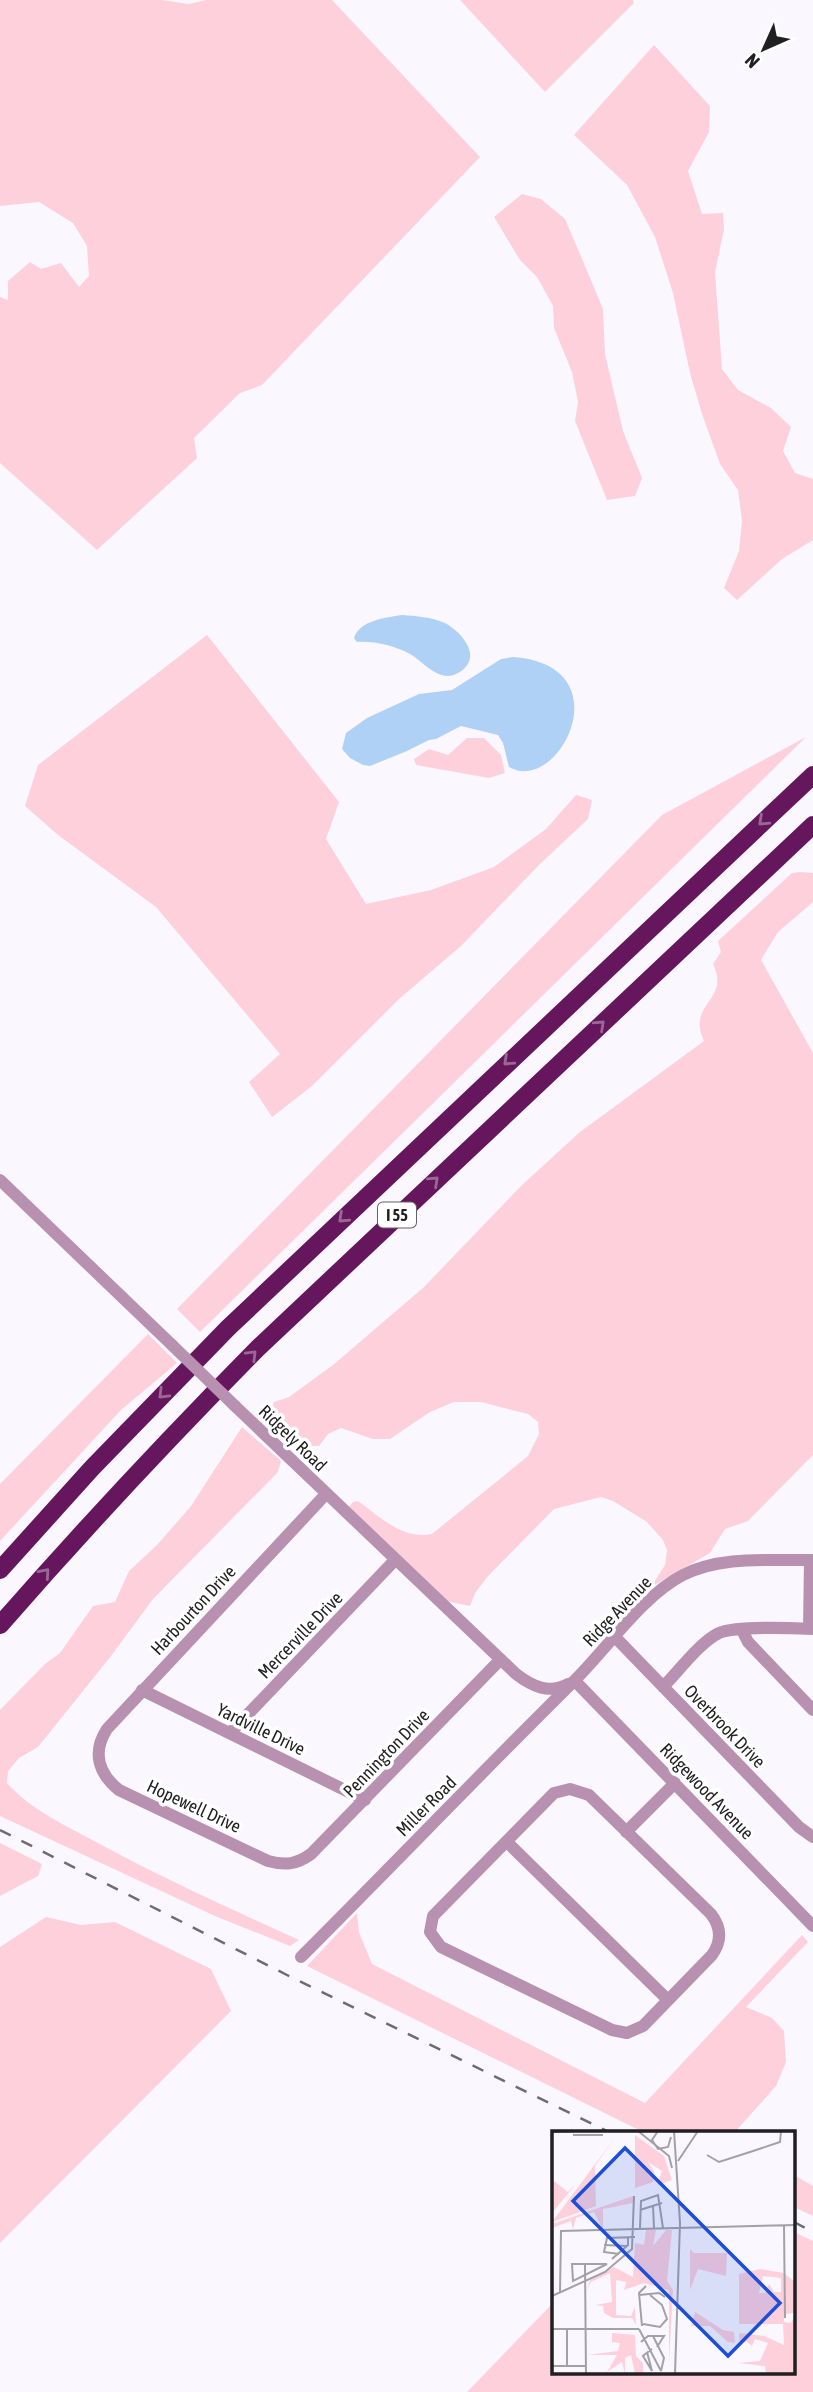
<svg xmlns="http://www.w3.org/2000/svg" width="813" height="2392" font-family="'Asap Condensed',sans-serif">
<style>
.green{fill:#fdd0dc}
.water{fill:#b0d1f6}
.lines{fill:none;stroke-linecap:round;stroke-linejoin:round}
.minor{stroke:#b891b0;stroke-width:12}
.highway{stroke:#65165d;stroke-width:18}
.rail{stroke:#6d6c70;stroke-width:2.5;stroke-dasharray:12 12;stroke-linecap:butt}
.minor-bridge{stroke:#b891b0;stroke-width:12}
.oneway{stroke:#9b6896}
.labels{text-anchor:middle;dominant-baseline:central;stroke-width:7;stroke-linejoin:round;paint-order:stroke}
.shield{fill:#fff;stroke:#636264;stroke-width:2}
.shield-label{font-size:16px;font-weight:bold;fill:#201f22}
.street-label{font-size:18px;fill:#201f22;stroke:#fff}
.inset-road{fill:none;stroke:#a3a1a6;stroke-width:2}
.view{fill:#1d4ed8;fill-opacity:0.15;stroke:#1d4ed8;stroke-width:3.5}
.inset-edge{fill:none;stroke:#201f22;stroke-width:3.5}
</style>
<rect width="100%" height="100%" fill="#faf7fe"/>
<path class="green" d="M0 0H162L189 4 206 0H332L480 157 262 385 240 393 194 438 197 458 97 550 0 463V297L8 300V281L30 262 41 269 61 263 79 287 89 276 87 246 73 223 39 202 0 206Z
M460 0H633L634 3 545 92Z
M654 45 710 106 709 132 688 171 702 214 723 213 724 230 715 272 722 369 738 390 771 408 791 427 783 451 795 473 813 479V540L782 559 737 600 724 588 739 551 742 521 738 490 720 464 702 414 690 373 673 293 655 237 627 185 574 135Z
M522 194 541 199 565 219 588 273 603 309 605 354 623 431 642 478 635 496 607 500 575 421 578 402 572 372 554 328 553 306 537 277 520 260 494 217Z
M207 635 339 802 326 839 366 904 431 890 494 867 546 829 576 795 592 800 588 819 539 865 461 946 399 999 312 1086 272 1117 249 1082 280 1054 156 907 58 835 25 806 38 765Z
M806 737 200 1332 177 1309 662 815Z
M467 738H484L501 755 505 773 489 778 416 765 414 759 429 749 448 755Z
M801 872 813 873V902L778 932 761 960 813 1053V1455L748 1521 725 1529 710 1553 651 1587 665 1565 667 1550 663 1540 647 1522 613 1501 601 1497 554 1509 488 1576 475 1593 470 1606 446 1601 349 1507 353 1502 358 1501C380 1517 403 1540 432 1534L528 1456 539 1434 538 1422 528 1414 481 1402H454L430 1412 390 1439H373L341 1428 328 1434 319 1446H289L269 1429 268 1416 274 1402 289 1397 333 1365 424 1287 522 1185 580 1132 704 1041C686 1003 731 1001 713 964L721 952 718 941 792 873Z
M148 1334 177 1363 121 1410 0 1541V1484Z
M242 1427 281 1461 278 1472 153 1599 111 1656 38 1747 19 1758 8 1771 7 1783C31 1810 65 1825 96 1842 162 1878 231 1909 299 1940L290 1946 215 1916 0 1816V1710L45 1664 60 1653 93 1606 115 1602 129 1571 157 1545 191 1506Z
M0 1843 42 1864 38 1876 0 1896Z
M357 1913 359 1932 372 1964 645 2103 802 1935 808 1942 746 2007 772 2018 784 2031 786 2062 776 2086 734 2133H645L307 1966Z
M46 1917 81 1925 115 1922 211 1969 231 2011 0 2243V1947Z
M794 2175 813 2186V2216L794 2207Z
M794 2232 813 2241V2392H467L554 2302V2373H794Z"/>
<path class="water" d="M402 615C416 616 431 617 445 623 463 633 484 658 458 673 440 684 424 662 410 654 395 646 375 641 357 642L354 638C360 620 385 618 402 615Z
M513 657C625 665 559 796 509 767L503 743 498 735 461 726 436 739 429 740 407 751 370 766 363 765 350 758 342 749 346 733 367 718 419 694 452 690 501 659Z"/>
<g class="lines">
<path class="minor" d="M0 1180 172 1345
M235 1406 516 1674C533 1687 549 1694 568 1684
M326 1494 107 1729C92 1752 98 1773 119 1790L268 1861C286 1866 297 1864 311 1854L500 1660
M809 1629 810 1560
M742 1630 748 1642 813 1710
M615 1637 799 1827 813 1837
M575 1681 813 1926
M663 1687C678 1672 700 1642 719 1633 736 1626 793 1628 813 1629
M142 1690 365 1800
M230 1733 395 1560
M570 1789 589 1795 711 1914C721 1927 722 1941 712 1955L643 2026 627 2033 612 2030 441 1947 430 1932 433 1916 554 1793Z
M626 1832 675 1783
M507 1842 668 2000
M301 1957C392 1866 481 1773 573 1682 606 1650 642 1596 683 1575 722 1555 770 1561 813 1560"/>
<path class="highway" d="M0 1570 92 1468 228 1328 813 775
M0 1625C83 1530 169 1438 258 1348L813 825"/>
<path class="rail" d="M0 1830 287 1975 611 2133
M794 2222 813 2232"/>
<path class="minor-bridge" d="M172 1345 235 1406"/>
</g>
<defs><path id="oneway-chevron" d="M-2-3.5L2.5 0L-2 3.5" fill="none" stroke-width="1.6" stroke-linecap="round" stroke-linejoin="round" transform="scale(1.75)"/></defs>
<g class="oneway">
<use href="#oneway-chevron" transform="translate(763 821) rotate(137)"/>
<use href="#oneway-chevron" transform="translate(600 1025) rotate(-43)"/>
<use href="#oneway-chevron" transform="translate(508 1061) rotate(137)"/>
<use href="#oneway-chevron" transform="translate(434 1181) rotate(-43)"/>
<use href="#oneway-chevron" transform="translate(343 1218) rotate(137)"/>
<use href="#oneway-chevron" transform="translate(252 1355) rotate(-45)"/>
<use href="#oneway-chevron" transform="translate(163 1394) rotate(135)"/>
<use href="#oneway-chevron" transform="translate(45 1573) rotate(-49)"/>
</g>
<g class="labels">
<rect class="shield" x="378" y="1202.5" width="38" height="25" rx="5"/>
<g class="shield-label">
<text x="397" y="1215">I 55</text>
</g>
<g class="street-label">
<text transform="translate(293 1438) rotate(44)">Ridgely Road</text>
<text transform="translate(193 1610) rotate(-47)">Harbourton Drive</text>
<text transform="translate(617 1611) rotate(-46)">Ridge Avenue</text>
<text transform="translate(300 1635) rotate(-46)">Mercerville Drive</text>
<text transform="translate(725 1726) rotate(46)">Overbrook Drive</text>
<text transform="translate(261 1729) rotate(26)">Yardville Drive</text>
<text transform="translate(386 1753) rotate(-46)">Pennington Drive</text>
<text transform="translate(707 1791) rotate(46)">Ridgewood Avenue</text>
<text transform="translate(194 1806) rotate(25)">Hopewell Drive</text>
<text transform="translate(426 1806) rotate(-45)">Miller Road</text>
</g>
</g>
<g transform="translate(552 2131)">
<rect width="243" height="243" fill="#faf7fe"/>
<path d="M65 4 43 35 44 75 0 91ZM83 4 112 25 120 49 105 54 110 40 96 31 102 40 101 51 83 57ZM1 49 16 61 24 53 0 82ZM81 65V72L51 78V99L42 81 24 87 21 98 19 90 0 97V93ZM94 99H104L101 115 114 99H120L115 150 121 159 117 232V159L92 152 72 159 74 151 64 149V184L79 185 83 176 84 194 80 187H61L52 182 51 175 43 174 60 171 58 142 39 151 35 160 38 149 62 136 81 146 83 112 92 114ZM138 118 142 122H175L174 145 146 138 138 159ZM208 138 232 142 243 151V182L232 183V191L239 192 243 185V243H214L213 235 187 232 208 230 216 212 203 208 200 215 194 210 188 214 187 202 212 205 232 214 231 193H187V143ZM211 145 229 147V161H222L217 153 213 162H207ZM143 181 171 199 182 201 183 212 176 211 158 195H139ZM60 202 83 204 84 225 91 232V243H83L79 224 73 227V243L70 231 55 241 65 224H35L66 220 68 212 60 211Z" fill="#fdd0dc" fill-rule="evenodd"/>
<path class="inset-road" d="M86 0 117 25 120 37M106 0 100 9 106 18 116 16 119 6M122 0 128 92 123 243M0 1 27 0M21 4H51M155 24 167 31 198 21 228 11 229 0M126 30 146 0M101 75 102 97M88 79 110 72M232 94 233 187M88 97 89 70 106 64 111 97M52 114 75 115M67 123 52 121 55 107 83 106M60 128 76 114V106M20 133H55L21 150ZM33 133 34 243M8 161 9 100 244 94M87 164 107 162 113 166M0 165 53 141 80 118 82 65M91 193 108 196 115 188 110 174 98 164M90 195 87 162 94 155M0 198H87M15 198V235M87 198 109 240M101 205 112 227 109 240M89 211 96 205H112L105 216M95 221 100 240 91 225 92 224 100 218M0 235H34"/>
<path class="view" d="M73 17 228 172 176 225 21 70Z"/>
<rect width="243" height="243" class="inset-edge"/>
</g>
<g transform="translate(764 49) rotate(225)" stroke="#ffffff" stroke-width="5" paint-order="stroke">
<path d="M0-5L12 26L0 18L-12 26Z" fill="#201f22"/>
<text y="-10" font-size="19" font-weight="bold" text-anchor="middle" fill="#201f22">N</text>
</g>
</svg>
